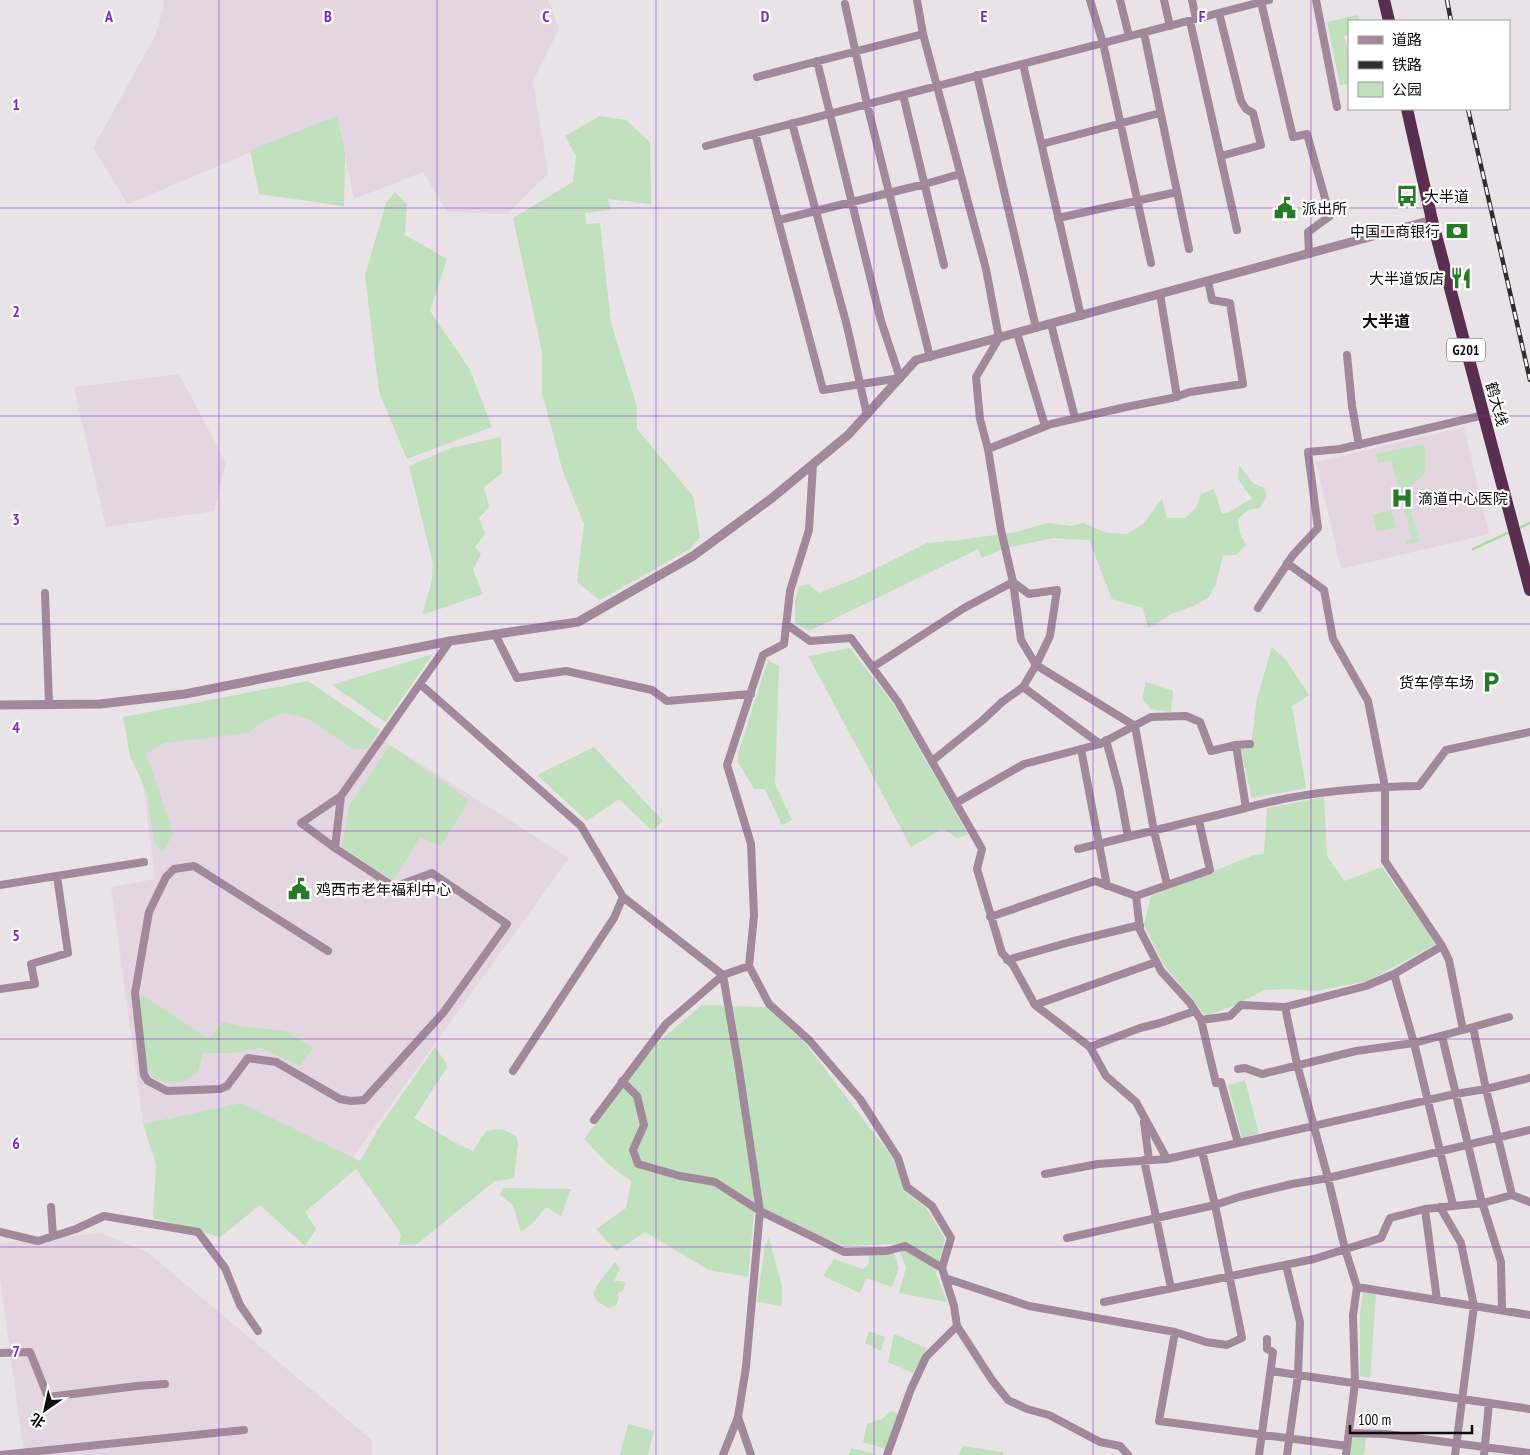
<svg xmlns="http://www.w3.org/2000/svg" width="1530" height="1455" font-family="'PT Sans Narrow','Noto Sans SC',sans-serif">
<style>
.built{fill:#e4d6e0}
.green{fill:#c0e0be}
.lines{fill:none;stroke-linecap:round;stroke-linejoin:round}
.stream{stroke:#acdda8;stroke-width:2.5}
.minor{stroke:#a1889a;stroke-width:8}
.tertiary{stroke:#a1889a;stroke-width:9}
.trunk{stroke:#5a2e51;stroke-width:12}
.rail-casing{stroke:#302d2f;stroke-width:4.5}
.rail{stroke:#fff;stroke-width:2.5;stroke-dasharray:8;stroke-linecap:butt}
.grid{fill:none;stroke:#7b2cbf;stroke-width:1;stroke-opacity:0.55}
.labels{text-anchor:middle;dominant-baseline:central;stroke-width:4.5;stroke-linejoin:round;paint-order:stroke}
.shield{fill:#fff;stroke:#565556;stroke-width:1}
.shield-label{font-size:14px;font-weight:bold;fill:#0e0c0d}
.poi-label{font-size:15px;fill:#0e0c0d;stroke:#fff;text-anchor:start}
.street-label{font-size:15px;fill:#0e0c0d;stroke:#fff}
.neighbourhood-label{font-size:16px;font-weight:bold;fill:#0e0c0d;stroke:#fff}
.grid-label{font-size:16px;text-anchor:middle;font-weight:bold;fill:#7b2cbf;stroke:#fff;stroke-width:4.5;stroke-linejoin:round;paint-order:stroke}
</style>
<rect width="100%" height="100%" fill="#e9e2e7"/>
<path class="built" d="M163 0H548L559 29 533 81 548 174 507 214 447 212 423 172 354 199 337 116 128 204 93 148 156 34 164 6Z
M179 374 226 463 214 511 106 527 74 387Z
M1464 427 1489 534 1341 569 1316 462Z
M307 692 569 858 348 1164 236 1104 143 1124 111 887 155 879 136 728Z
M101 1233 147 1252 372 1440V1455H24L0 1278V1243Z"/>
<path class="green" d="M1357 15 1360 21H1349V35L1344 36 1349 56V84L1340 85 1327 22Z
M337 116 345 153 344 206 259 194 250 150Z
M600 116 626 120 650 142 651 204 608 199 611 210 585 213 586 224 600 223 611 323 637 407V429L693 496 700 537 690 549 600 600 577 582 584 524 563 472 542 393V352L513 218 573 182 576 156 565 136Z
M395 192 407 204 405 235 447 259 430 311 470 370 492 427 407 459 379 392 365 275 386 203Z
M501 437 502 473 484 487 489 507 479 518 485 534 475 547 481 554 473 570 483 594 422 615 432 580 433 564 409 466 451 448Z
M1424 444 1426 472 1404 493H1400L1391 460 1378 463 1376 454Z
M1239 465 1253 483 1264 488 1267 496 1260 508 1248 510 1238 519 1240 533 1246 545 1236 555H1223L1216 584 1208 598 1193 606 1171 614 1148 628 1143 608 1112 599 1089 540 1053 538 1006 548 982 558 978 549 809 631 795 623V601L799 586 808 584 819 593 855 579 927 543 961 540 1015 532 1048 523 1071 526 1083 523 1107 533 1127 534 1143 524 1162 499 1167 518H1185L1196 508 1201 494 1214 489 1222 514C1237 511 1239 504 1252 499L1238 479Z
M1426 496a7 7 0 1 1 14 0a7 7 0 1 1-14 0Z
M1408 500 1419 542 1406 545 1405 541 1412 539 1402 501Z
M1391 510 1396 528 1377 532 1373 515Z
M1272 647 1286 660 1309 695 1292 706 1306 788 1252 798 1240 748 1251 746 1257 698Z
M850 648 892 702 968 834 958 838 942 829 911 847 808 656Z
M433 654 385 722 332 685Z
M768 660 779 666 775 784 792 820 782 825 765 789H754L738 762V754Z
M308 681 380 730 367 748 354 750 309 719 285 713 261 722 249 733 164 743 146 754 159 790 173 835 162 852 155 844 146 790 130 756 123 717Z
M1146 682 1173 691 1171 712 1151 709 1142 699Z
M390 745 469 800 441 846 420 837 393 881 342 847 349 806Z
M594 747 663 821 652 831 619 799 587 821 537 775Z
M1324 797 1327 856 1344 881 1382 867 1436 944 1368 981 1316 991 1290 989 1265 990 1233 1006 1206 1016 1164 965 1144 925 1151 896 1254 855 1264 854 1267 808Z
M141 994 209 1039 223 1022 240 1026 286 1031 313 1048 300 1066 261 1048 235 1053H203L198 1072 183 1082 168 1083 154 1078 147 1067 138 1011Z
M702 1005 766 1007 805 1043 892 1157 907 1193 926 1208 945 1239 936 1274 947 1302 899 1293 906 1268 897 1244 845 1246 754 1212 748 1277 709 1270 645 1232 616 1251 596 1229 626 1208 631 1181 608 1164 584 1139 656 1044Z
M435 1047 448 1066 414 1118 452 1141 473 1151 486 1131 502 1129 516 1136 518 1144 514 1178 495 1181 417 1244 399 1245 401 1234 356 1169 305 1212 316 1229 305 1246 260 1205 220 1237 153 1218 156 1164 143 1124 241 1103 360 1161 378 1129Z
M1245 1080 1259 1133 1242 1138 1228 1085Z
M503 1188 571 1189 561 1216 546 1207 533 1223 521 1232 513 1205 500 1195Z
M769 1238 782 1286V1306L757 1302 765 1245Z
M894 1253 899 1269 892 1287 866 1278 860 1293 823 1276 834 1259 863 1269 869 1263V1255Z
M615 1262 620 1269 614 1281H621L626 1283 623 1290 617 1294 619 1298 616 1305 608 1308 597 1301 593 1294 599 1282Z
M1363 1292 1376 1295 1370 1378 1360 1376V1314Z
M869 1331 885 1337 881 1351 865 1343Z
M894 1334 927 1348 913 1373 888 1362Z
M891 1411 898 1414 885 1449 863 1442 867 1424 882 1419Z
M628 1424 654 1431 648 1455H620Z
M1356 1435 1366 1437 1364 1455H1350L1352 1440Z
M963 1446 1003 1452V1455H959Z
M851 1448 879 1455H849Z"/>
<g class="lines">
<path class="stream" d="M1517 529 1530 523
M1473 549 1510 532"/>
<path class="minor" d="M917 0 923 34
M1090 0 1103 43 1151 263
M1120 0 1129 36
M1164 0 1170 26
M1192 0 1196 19
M1316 0 1337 107
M1261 2 1293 137 1307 134 1330 216 1308 232 1309 254
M845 4 867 104 930 357
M1219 13 1241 101 1246 109 1253 113 1261 145 1221 156
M1190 21 1237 230
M1144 33 1189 249
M1023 64 1081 316
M977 75 1036 328
M757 77 923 34 986 269 999 338 976 377 980 419 988 449 1001 530 1013 582 1021 640 1036 665 1023 687 1100 744
M903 95 944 265
M792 123 847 326 867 415
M755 133 823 390 900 378 881 321 817 61
M1042 144 1160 113
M706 146 1269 0
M1058 218 1177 192
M779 220 925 184 960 174
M1160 294 1177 397
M1051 324 1075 418
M1017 333 1045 426
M1347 355 1352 406 1359 445
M988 449 1051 424 1126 407 1172 398 1190 392 1243 384 1230 303 1212 300 1208 281
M1287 563 1324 590 1333 639 1368 701 1385 787V861L1442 946 1449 960 1463 1030 1473 1027 1486 1089 1512 1195 1530 1202
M45 593 49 704
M1258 608 1293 555 1318 528 1308 452 1340 449 1484 415
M786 624 810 641 851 638 898 702 982 849 977 869 1002 953 1013 965 1035 1005 1090 1047 1106 1076 1136 1102 1167 1159
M495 634 517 678 566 671 652 690 667 701 751 694
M873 667 964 608 1013 582 1029 594 1057 590 1050 636 1036 665 1135 726 1154 831 1167 884
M420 684 581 826 623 897 614 918 513 1071
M1106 740 1119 788 1128 837
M1081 749 1107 886
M932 761 983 720 1002 702 1023 687
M956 803 1024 764 1100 744 1151 717 1186 716 1200 722 1211 751 1236 745 1250 744
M1246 808C1302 792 1360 787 1419 786L1446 750 1530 732
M1199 821 1210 870 1136 896 1140 930 1161 971 1190 1003 1201 1020 1230 1016 1241 1005 1285 1007 1366 986 1394 974 1442 946
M335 848 301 823 341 796 450 641
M1078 849 1246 808 1236 745
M0 885 144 862
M990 917 1095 881 1136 896
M328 951 194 866 174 869 166 877 149 912 135 993 144 1075 148 1081 167 1091 220 1089 227 1086 248 1058 276 1062 340 1099 351 1101 364 1100 443 1013 507 924 432 873 394 887 335 848 341 796
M1007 960 1070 942 1140 925
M749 966 769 1004 809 1040 860 1099 898 1158 907 1187 932 1206 951 1238 942 1268 954 1306 957 1326 992 1380 1008 1400 1027 1409 1049 1415 1100 1442 1120 1446 1128 1455
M1394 974 1414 1043 1453 1205
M0 989 35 984 31 964 68 953 57 876
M1035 1005 1156 962
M1285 1007 1297 1064 1328 1178 1345 1249 1357 1287 1353 1315 1355 1383 1346 1455
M1201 1020 1216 1083 1221 1082 1238 1143
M1473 1027 1509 1017
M1442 1036 1481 1199 1501 1262 1502 1310
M1090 1047 1140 1028 1160 1023 1195 1011
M1238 1069 1245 1068 1262 1074 1356 1051 1414 1043 1463 1030
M622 1081 637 1096 644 1125 633 1150 638 1164 680 1176 715 1182 760 1211 844 1252 887 1251 905 1246 942 1268
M594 1120 666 1024 723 975 623 897
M1144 1122 1149 1160
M1144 1160 1171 1288
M1045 1174 1098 1164 1167 1159 1455 1094 1486 1089 1530 1078
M51 1207 53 1236
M1440 1207 1461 1243 1474 1306 1455 1455
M1425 1209 1437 1300
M0 1232 38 1241 76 1229 104 1216 198 1232 225 1268 240 1305 258 1331
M1067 1238 1215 1205 1239 1197 1292 1184 1328 1178 1530 1130
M1286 1265 1300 1322 1298 1375 1287 1455
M945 1278 1029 1306 1175 1332 1206 1342 1227 1345 1242 1338 1215 1205 1202 1151
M1357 1287 1530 1315
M1104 1302 1314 1259 1381 1238 1390 1218 1425 1209 1483 1203 1512 1195
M1175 1332 1159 1421 1347 1446
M0 1353 30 1352 48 1397 137 1386 165 1384
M1271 1371 1530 1409
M1349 1433 1385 1434 1530 1453
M0 1455 244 1430
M723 1455 738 1417
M751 1455 738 1417 746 1367 760 1211 739 1069 723 975 749 966 754 916 751 844 727 765 763 655 784 644 790 591 809 530 813 464
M887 1455 911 1389 926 1357 957 1326
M1259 1455 1273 1352 1267 1349V1339
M1484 1455 1489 1403"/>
<path class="tertiary" d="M0 705 100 704 185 694 450 641 578 622 693 556 772 498 848 435 916 360 1432 220"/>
<path class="trunk" d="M1384 0 1389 21
M1407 109 1432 220 1530 590"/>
<g class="rail-casing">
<path id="rail" d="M1447 0 1451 21
M1468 109 1530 380"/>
</g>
<use href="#rail" class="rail"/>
</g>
<path class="grid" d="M219 0V1455M437 0V1455M656 0V1455M874 0V1455M1093 0V1455M1311 0V1455M0 208H1530M0 416H1530M0 624H1530M0 831H1530M0 1039H1530M0 1247H1530"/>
<defs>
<g id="bus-bare" transform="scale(1.725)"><path d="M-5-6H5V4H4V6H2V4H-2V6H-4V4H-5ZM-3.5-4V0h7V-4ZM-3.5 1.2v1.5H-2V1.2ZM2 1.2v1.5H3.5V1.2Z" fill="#277b27" stroke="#fff" stroke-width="2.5" paint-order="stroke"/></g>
<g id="civic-bare" transform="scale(1.725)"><path d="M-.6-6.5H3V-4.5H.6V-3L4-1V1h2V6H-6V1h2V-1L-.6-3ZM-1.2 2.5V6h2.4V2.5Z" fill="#277b27" stroke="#fff" stroke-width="2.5" paint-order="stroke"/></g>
<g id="bank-bare" transform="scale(1.725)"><path d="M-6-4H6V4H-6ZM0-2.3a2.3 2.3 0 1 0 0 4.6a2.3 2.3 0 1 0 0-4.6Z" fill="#277b27" stroke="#fff" stroke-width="2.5" paint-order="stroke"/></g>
<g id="restaurant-bare" transform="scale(1.725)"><path d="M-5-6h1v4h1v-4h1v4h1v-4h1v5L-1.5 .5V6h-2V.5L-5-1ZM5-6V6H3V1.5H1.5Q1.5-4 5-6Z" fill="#277b27" stroke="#fff" stroke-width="2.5" paint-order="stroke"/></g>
<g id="hospital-bare" transform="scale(1.725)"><path d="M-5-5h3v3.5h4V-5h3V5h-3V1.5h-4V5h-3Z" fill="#277b27" stroke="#fff" stroke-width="2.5" paint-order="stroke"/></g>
<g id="parking-bare" transform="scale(1.725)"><path d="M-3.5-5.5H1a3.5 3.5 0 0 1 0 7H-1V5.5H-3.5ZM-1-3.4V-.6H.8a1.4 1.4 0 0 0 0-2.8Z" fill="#277b27" stroke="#fff" stroke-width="2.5" paint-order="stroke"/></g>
</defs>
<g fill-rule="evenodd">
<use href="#bus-bare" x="1407" y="196"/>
<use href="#civic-bare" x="1285" y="208"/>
<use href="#bank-bare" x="1457" y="231"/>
<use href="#restaurant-bare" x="1461" y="278"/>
<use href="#hospital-bare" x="1402" y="498"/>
<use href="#parking-bare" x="1491" y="682"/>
<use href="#civic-bare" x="299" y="889"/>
</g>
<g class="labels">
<rect class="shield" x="1447" y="338.5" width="38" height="23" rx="4"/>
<g class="shield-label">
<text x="1466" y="350">G201</text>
</g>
<g class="poi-label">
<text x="1424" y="196">大半道</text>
<text x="1302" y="208">派出所</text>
<text x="1440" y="231" text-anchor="end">中国工商银行</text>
<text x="1444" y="278" text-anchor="end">大半道饭店</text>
<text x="1418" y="498">滴道中心医院</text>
<text x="1474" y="682" text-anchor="end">货车停车场</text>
<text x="316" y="889">鸡西市老年福利中心</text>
</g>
<g class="street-label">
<text transform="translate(1497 404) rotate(75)">鹤大线</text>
</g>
<g class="neighbourhood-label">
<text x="1386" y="321">大半道</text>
</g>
</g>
<g class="grid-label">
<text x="109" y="22">A</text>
<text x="328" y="22">B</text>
<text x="546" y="22">C</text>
<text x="765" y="22">D</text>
<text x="984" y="22">E</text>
<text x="1202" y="22">F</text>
<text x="16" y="110">1</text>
<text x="16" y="317">2</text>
<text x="16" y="525">3</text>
<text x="16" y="733">4</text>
<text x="16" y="941">5</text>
<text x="16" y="1149">6</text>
<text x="16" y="1357">7</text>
</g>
<rect x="1348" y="20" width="162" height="90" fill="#ffffff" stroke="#9f9e9e"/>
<rect x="1358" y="36" width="25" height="8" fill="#a1889a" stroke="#9f9e9e"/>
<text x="1392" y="45" font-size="15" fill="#0e0c0d">道路</text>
<rect x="1358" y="61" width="25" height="8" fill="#302d2f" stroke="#9f9e9e"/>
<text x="1392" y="70" font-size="15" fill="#0e0c0d">铁路</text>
<rect x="1358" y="82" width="25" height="15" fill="#c0e0be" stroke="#9f9e9e"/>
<text x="1392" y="95" font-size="15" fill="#0e0c0d">公园</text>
<g transform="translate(45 1410) rotate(214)" stroke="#ffffff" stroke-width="4" paint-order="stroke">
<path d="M0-4L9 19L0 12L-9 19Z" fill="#0e0c0d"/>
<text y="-8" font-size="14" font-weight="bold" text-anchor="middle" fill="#0e0c0d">北</text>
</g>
<path d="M1350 1425v8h122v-8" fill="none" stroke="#0e0c0d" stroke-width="2.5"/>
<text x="1358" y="1425" font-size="15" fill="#0e0c0d" stroke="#ffffff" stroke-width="4" paint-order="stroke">100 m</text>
</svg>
